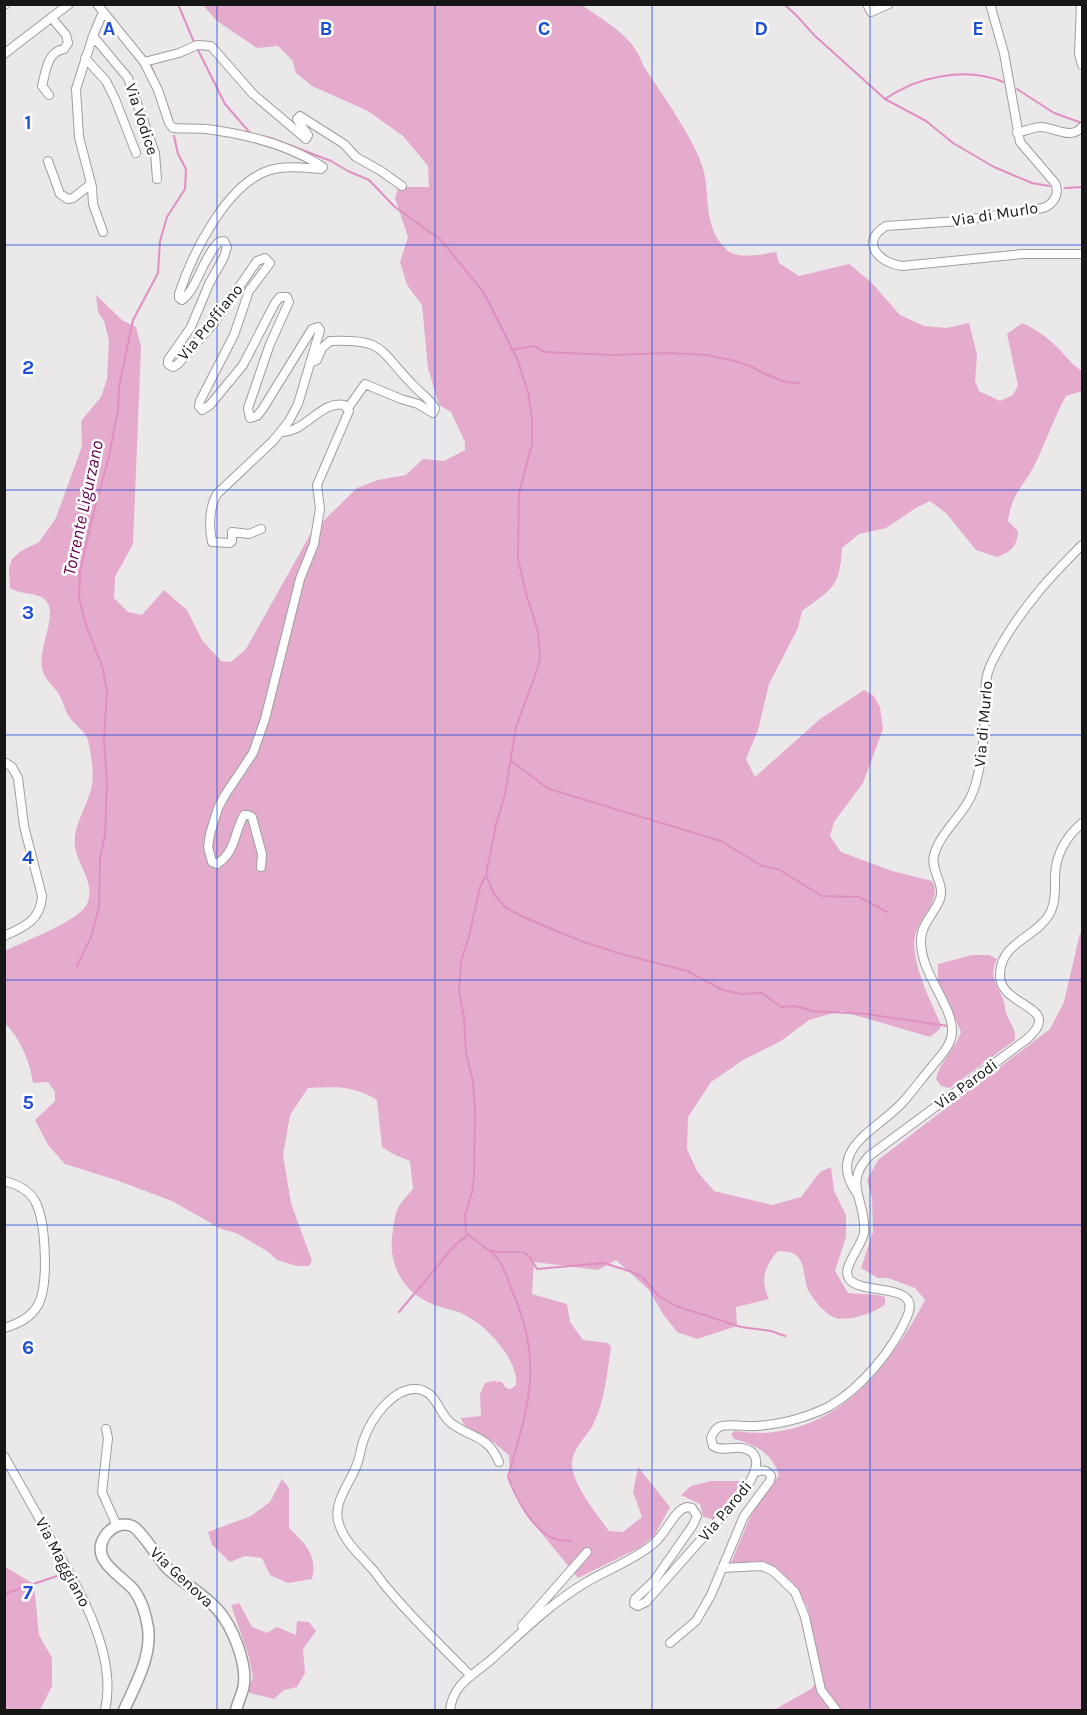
<svg xmlns="http://www.w3.org/2000/svg" width="1087" height="1715" font-family="Karla,sans-serif">
<style>
.green{fill:#e4abcd}
.lines{fill:none;stroke-linecap:round;stroke-linejoin:round}
.stream{stroke:#df90c1;stroke-width:2}
.minor-casing{stroke:#a09d9f;stroke-width:10}
.major-casing{stroke:#a09d9f;stroke-width:13}
.minor{stroke:#fff;stroke-width:8}
.major{stroke:#fff;stroke-width:10}
.grid{fill:none;stroke:#1d4ed8;stroke-width:1.5;stroke-opacity:0.55}
.labels{text-anchor:middle;dominant-baseline:central;stroke-width:5;stroke-linejoin:round;paint-order:stroke}
.street-label{font-size:16px;fill:#171616;stroke:#fff}
.water-label{font-size:18px;font-style:italic;fill:#64024c;stroke:#fff}
.grid-label{font-size:20px;text-anchor:middle;font-weight:bold;fill:#1d4ed8;stroke:#fff;stroke-width:5;stroke-linejoin:round;paint-order:stroke}
</style>
<rect width="100%" height="100%" fill="#ebe8ea"/>
<path class="green" d="M203 5H582C605 22 634 36 643 65 660 92 701 147 705 177 709 203 705 229 727 250 739 260 762 254 776 252L779 263 799 276 849 264 871 282 900 315 924 326 947 328 969 323 977 355 975 381 979 391 1000 401 1013 395 1018 385 1007 334 1022 323C1036 329 1047 337 1058 348 1066 356 1072 365 1082 371V391L1066 396C1053 419 1046 443 1034 466 1023 488 1012 492 1008 521L1018 531C1017 547 1011 552 997 557L976 550 946 513 930 501 916 508 886 528 859 534 842 548C840 587 832 589 802 611L798 628 769 684 758 730 746 759 755 777 820 719 864 690 874 696 880 707 883 729 863 783 834 822 830 836 841 852 892 871 932 881C943 900 919 917 915 936 910 962 931 1001 941 1025L940 1029 930 1037 841 1011 809 1020 781 1041 743 1060 711 1082 688 1117 687 1149 697 1171 714 1191 772 1205 801 1197 820 1172 831 1167 834 1191 846 1215V1237L835 1271 848 1293 878 1295 885 1297V1304C876 1313 845 1323 833 1317 824 1313 813 1299 808 1290 804 1281 805 1266 799 1258 794 1251 785 1252 778 1251 764 1266 760 1281 769 1299L736 1307 737 1326 697 1339 677 1332 663 1314 649 1290 616 1260 598 1270 534 1262 532 1294 567 1304 570 1322 583 1340 608 1343 611 1347C607 1373 605 1401 593 1425 587 1436 574 1447 572 1461 570 1482 597 1514 609 1531L623 1532 642 1517 633 1492 638 1467 670 1507 654 1536 639 1548 578 1578 526 1514 510 1480 509 1455C502 1450 496 1443 488 1439 478 1433 465 1431 461 1418L481 1416 480 1394 485 1383 493 1381 502 1382 506 1388 511 1389 516 1385C517 1372 510 1358 502 1348 491 1333 478 1321 461 1313 451 1309 440 1308 430 1303 404 1292 389 1266 392 1238 396 1210 394 1210 413 1189L410 1161 393 1154 382 1147 377 1100C352 1085 336 1087 308 1088L290 1115 283 1155 291 1203 312 1261 309 1266H297L277 1260 267 1251 236 1233 221 1229 172 1201 116 1180 65 1164 48 1145 35 1120 55 1101V1092L48 1082 33 1083C30 1061 20 1039 5 1023V951C24 941 78 922 87 904 96 884 78 866 75 847 72 828 86 808 91 790 95 776 91 754 88 740 85 731 76 726 71 719 65 713 64 702 59 695 54 685 44 680 42 668 38 649 57 616 47 602 39 591 22 596 10 588L9 568 12 559 21 551 39 542 56 518 82 446 81 421 101 397 107 379 109 340 104 321 98 312 96 295 122 320 136 327 141 347 133 544 115 577 114 598 128 612 142 615 164 590 187 610 202 640 221 661 231 662 246 649 311 533 357 488 378 480 406 475 423 459 444 461 465 450V442L451 412 439 405 428 368 422 305 407 285 400 262 408 237 395 198 398 187H429L428 166 403 136 368 111 312 86 296 73 292 60 278 46 257 48 217 21Z
M1080 933 1082 934V1710H774L811 1689 822 1675 807 1606 793 1583 781 1572 764 1561 731 1563 753 1510 779 1475C771 1452 756 1445 734 1439L731 1434 735 1431C744 1432 754 1433 763 1433 843 1429 891 1364 925 1300L915 1288 888 1278H878L861 1268 873 1232 872 1198 867 1180 878 1160 1050 1029 1064 1002Z
M972 955H989L997 959C988 976 997 984 1003 999 1005 1004 1005 1009 1006 1013 1010 1023 1016 1029 1015 1040L950 1088 941 1086 936 1079C940 1061 955 1050 961 1032L938 980V964Z
M282 1479 289 1488V1528C305 1543 318 1556 312 1579L288 1583 270 1575 262 1558 245 1556 230 1562 212 1545 208 1532 251 1516 270 1502Z
M711 1481H742L730 1500 713 1519 703 1517 700 1504 681 1495 691 1486Z
M5 1568H7L34 1584 39 1635 52 1658V1686L40 1710H5Z
M239 1603 252 1627 267 1633 277 1627 296 1635 297 1621 309 1622 316 1631 303 1649 305 1673 297 1687 284 1690 274 1699 246 1692 253 1678 249 1657 231 1605Z"/>
<g class="lines">
<path class="stream" d="M142 4H161
M178 4 194 42
M784 4 797 16 814 35 885 99 926 121 953 143 994 167 1032 183 1049 186
M197 48 225 104 251 134
M151 66 157 80
M161 88 171 116
M1017 89 1054 113 1082 123
M885 99C917 77 965 66 1003 82
M262 136 271 138 331 161 348 171 369 180 395 207 441 240 484 293 518 361 528 392 532 419V444L519 493 518 559 526 593 538 632 540 657 537 670 516 727 505 794 496 825 486 875 480 887 469 936 461 962 459 992 464 1017 466 1053 473 1081 475 1111 474 1177 472 1192 465 1216 466 1233C476 1241 489 1249 498 1259 505 1268 509 1283 513 1293 544 1364 528 1407 508 1477 516 1498 534 1534 558 1540 563 1541 567 1540 572 1541
M1065 188 1082 187
M511 350 534 346 545 352 612 355 669 353 707 355 735 361 752 367 765 374 786 382 799 383
M511 761 549 789 721 841 762 866 778 869 822 896 859 897 887 912
M486 875 494 894 506 908 528 919 581 941 618 953 687 971 723 990 741 994 762 993 781 1007 795 1006 813 1011 866 1014 948 1026
M77 966 91 937 99 907 100 859 105 835 107 783 104 740 107 691 102 666 86 625 79 598 80 572 91 523 109 456 118 410 119 387 133 320 158 273 160 241 167 217 185 189 186 169 178 154 174 136
M489 1250C500 1255 518 1249 525 1253 530 1256 534 1264 537 1269L604 1263 632 1272 642 1277 659 1296 676 1306 741 1327 771 1331 785 1336
M399 1312 455 1245 468 1235
M4 1594 57 1576 66 1579"/>
<g class="minor-casing">
<path id="minor" d="M97 4 144 62 158 90 169 123 173 128C184 129 195 128 206 129 246 134 289 145 323 167L321 169C305 168 287 165 270 170 227 183 192 254 179 294V298L182 300C196 291 203 257 219 242L224 241 227 247 224 257 209 284 191 327 168 360V364L173 367 178 364 214 323 257 261 265 258 270 263 249 291 234 335 200 401 199 406 202 410 210 405 243 365 275 303 280 297H287L289 302 270 344 248 408 250 418 257 416 262 410 312 329 318 327 320 330 298 404 289 421 273 441 217 494C209 508 209 526 212 542L230 543 232 541V532L249 534 261 529
M867 4 871 12 889 4
M990 4 1004 53 1020 142 1055 183C1060 194 1054 204 1043 208L959 221 886 226C859 242 879 263 902 266L1022 254H1082
M1081 4 1079 54 1082 65
M4 5 6 4
M103 12 93 36 76 89 79 137 92 187 93 204 103 232
M93 36 128 78 155 153 157 179
M4 54 69 4
M85 58 106 81 115 99 136 153
M144 62 179 53 197 45 211 46 253 94 306 139 308 135 297 119 300 116 344 144 356 157 381 171 402 186
M49 95 42 86C46 71 47 52 64 49L68 43 66 35 52 18
M1017 133C1025 131 1034 127 1041 127 1056 128 1071 140 1082 127
M48 161 60 194 68 199 73 198 91 184
M310 363 317 360 322 348 330 341C385 339 378 349 412 384 420 393 429 398 435 408L433 413 418 404 401 399 365 384 348 408
M4 762 12 767 18 778 24 826 42 896C41 920 24 927 4 936
M261 867 262 854 252 817 248 815H244C234 832 236 852 217 864L212 862 208 847 210 834 218 808 225 795 253 753 265 719 300 579 314 544 320 509 317 485 349 411 344 405C321 400 305 433 281 432
M4 1181C16 1184 29 1190 35 1201 46 1221 49 1285 38 1305 31 1318 18 1324 4 1328
M856 1192C826 1149 878 1129 902 1103 913 1091 923 1077 934 1064 941 1056 951 1045 952 1033 954 1006 920 974 921 940 921 924 935 913 940 899 945 883 930 870 934 855 941 830 966 814 974 789 982 765 984 738 985 713 986 702 985 691 986 681 988 666 997 653 1004 640 1027 602 1051 576 1082 545
M106 1429 108 1438 102 1492 117 1526
M4 1456C20 1484 36 1512 51 1540 78 1587 118 1654 105 1710
M722 1568 762 1566 773 1571 795 1592 805 1617 821 1690 836 1710
M522 1626 587 1552
M670 1643 696 1621 711 1595 744 1516 770 1481 771 1476C766 1469 763 1470 756 1472
M470 1675C442 1647 413 1619 388 1589 383 1584 379 1577 374 1571 362 1557 345 1543 339 1524 332 1505 348 1486 355 1469 360 1460 360 1449 364 1439 371 1419 393 1387 417 1389 437 1391 438 1413 451 1423 472 1439 487 1434 499 1462
M450 1710C453 1683 474 1675 492 1659 522 1632 550 1604 585 1583 606 1570 633 1561 653 1544 665 1535 670 1518 682 1509L687 1507 692 1508 697 1516 693 1525 654 1581 635 1599 634 1604 638 1606 646 1602 743 1492C752 1480 768 1453 742 1448 732 1446 722 1452 713 1446L711 1438C713 1433 714 1430 719 1427 729 1423 745 1427 755 1426 779 1425 809 1417 830 1406 861 1388 893 1350 907 1317 923 1281 862 1296 849 1279 841 1268 862 1246 864 1233 867 1200 842 1185 869 1156L1027 1039C1066 1005 998 1008 1000 974 1001 942 1035 938 1049 915 1056 903 1055 889 1055 875 1056 854 1067 836 1082 823"/>
</g>
<g class="major-casing">
<path id="major" d="M124 1710C135 1686 152 1656 148 1628 146 1615 142 1601 134 1590 121 1575 89 1560 105 1536 111 1527 122 1522 132 1526 140 1529 159 1559 167 1568 183 1583 202 1593 217 1609 232 1625 249 1666 243 1689 241 1696 238 1703 236 1710"/>
</g>
<use href="#minor" class="minor"/>
<use href="#major" class="major"/>
</g>
<path class="grid" d="M217 4V1710M435 4V1710M652 4V1710M870 4V1710M4 245H1082M4 490H1082M4 735H1082M4 980H1082M4 1225H1082M4 1470H1082"/>
<g class="labels">
<g class="street-label">
<text transform="translate(142 119) rotate(72)">Via Vodice</text>
<text transform="translate(995 214) rotate(-9)">Via di Murlo</text>
<text transform="translate(210 322) rotate(-51)">Via Proffiano</text>
<text transform="translate(983 724) rotate(-85)">Via di Murlo</text>
<text transform="translate(966 1084) rotate(-36)">Via Parodi</text>
<text transform="translate(725 1511) rotate(-50)">Via Parodi</text>
<text transform="translate(63 1562) rotate(62)">Via Maggiano</text>
<text transform="translate(182 1577) rotate(43)">Via Genova</text>
</g>
<g class="water-label">
<text transform="translate(83 508) rotate(-78)">Torrente Ligurzano</text>
</g>
</g>
<g class="grid-label">
<text x="109" y="35">A</text>
<text x="326" y="35">B</text>
<text x="544" y="35">C</text>
<text x="761" y="35">D</text>
<text x="978" y="35">E</text>
<text x="28" y="129">1</text>
<text x="28" y="374">2</text>
<text x="28" y="619">3</text>
<text x="28" y="864">4</text>
<text x="28" y="1109">5</text>
<text x="28" y="1354">6</text>
<text x="28" y="1599">7</text>
</g>
<rect width="1087" height="1715" fill="none" stroke="#171616" stroke-width="12"/>
</svg>
